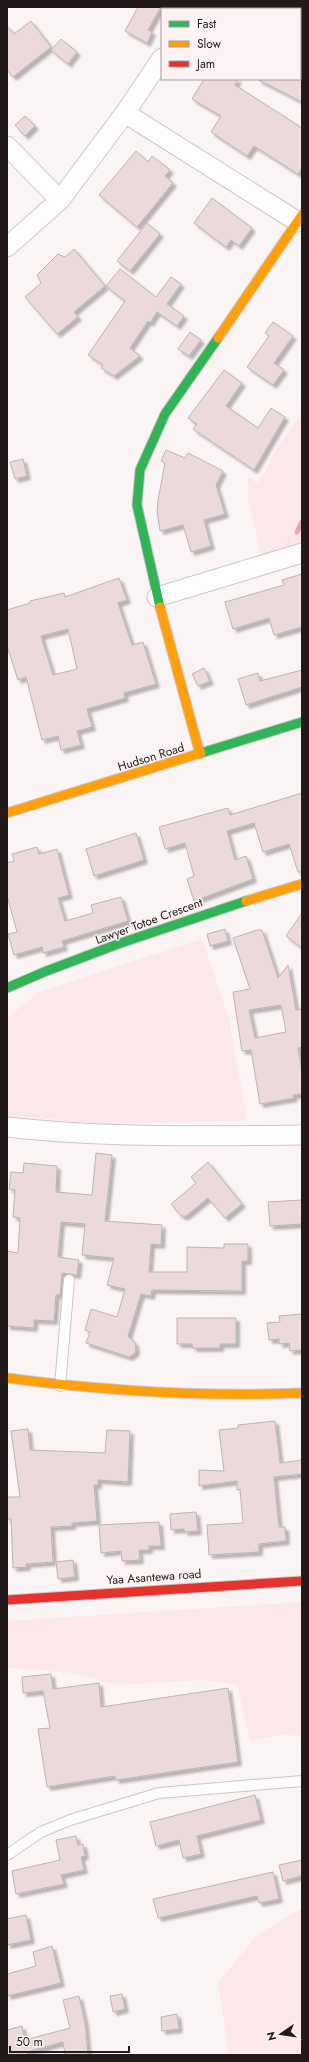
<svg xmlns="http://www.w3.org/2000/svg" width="309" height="2062" font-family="Jost,sans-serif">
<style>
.green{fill:#fce7ea}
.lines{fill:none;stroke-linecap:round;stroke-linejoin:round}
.stream{stroke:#e5a5b0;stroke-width:5}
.building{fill:#ebd9dc;stroke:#bbb4b5;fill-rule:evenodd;filter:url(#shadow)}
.lane-casing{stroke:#cdc6c7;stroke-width:12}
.street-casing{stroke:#cdc6c7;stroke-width:21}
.fast-casing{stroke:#cdc6c7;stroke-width:11}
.slow-casing{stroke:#cdc6c7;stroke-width:11}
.jam-casing{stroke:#cdc6c7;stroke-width:11}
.lane{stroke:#fefdfe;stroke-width:10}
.street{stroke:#fefdfe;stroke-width:19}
.fast{stroke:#30b455;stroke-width:9}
.slow{stroke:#ff9f0a;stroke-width:9}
.jam{stroke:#e5322d;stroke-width:9}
.labels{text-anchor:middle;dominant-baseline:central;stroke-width:3;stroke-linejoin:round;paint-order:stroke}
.street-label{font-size:12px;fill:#22191a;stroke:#fcf2f3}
</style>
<defs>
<filter id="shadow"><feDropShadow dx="3.5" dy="3.5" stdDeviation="1" flood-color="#0004"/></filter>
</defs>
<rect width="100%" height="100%" fill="#faf4f5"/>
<path class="green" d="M302 412V542L261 555 248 498V477L257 483C265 474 268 464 274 453 283 439 293 425 302 412Z
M202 939 229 1019 247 1121 102 1124 7 1115V1018L39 992Z
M302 1602V1737L284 1734 250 1741 237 1685 202 1680 118 1685 73 1673 7 1668V1621Z
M302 1908V2055H229L218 1983 257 1935Z"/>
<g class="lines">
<path class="stream" d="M297 532 302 522"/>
</g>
<path class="building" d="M138 7H161L148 30 152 32 147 43 125 31Z
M31 21 51 47 13 77 7 70V26L14 34Z
M61 39 77 52 68 64 51 50Z
M204 79H238L235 85 302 128V168L298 174 254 146 247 156 211 132 221 116 192 99Z
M257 79H302V102Z
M25 116 35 126 25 136 15 125Z
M136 151 148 162 152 156 170 170 165 176 173 183 137 227 99 195Z
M212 198 252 228 239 246 231 240 226 247 194 223Z
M147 223 160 234 130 271 117 261Z
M74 249 105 286 74 312 78 317 57 334 25 297 41 283 37 275 58 254 65 257Z
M120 269 156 297 171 277 181 284 167 304 184 316 177 326 157 312 150 323 148 321 130 348 140 356 114 376 101 368 103 365 88 355 125 301 106 286Z
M273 322 293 336 274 363 284 370 273 385 247 367 269 336 265 333Z
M190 332 201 340 189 356 178 349Z
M224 370 242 383 226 406 258 428 271 408 285 417 254 470 193 429 197 424 188 418Z
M166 450 185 458 188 453 223 471 216 485 225 514 204 520 211 546 191 552 183 525 160 531 157 511 158 500 165 463 161 461Z
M23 459 27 476 15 479 10 462Z
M302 574V627L274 635 269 618 233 629 225 602 284 585 282 580Z
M119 578 127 600 118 603 132 645 143 642 156 684 124 693 125 698 87 709 92 727 77 731 81 745 61 750 58 736 42 740 26 677 18 680 7 646V610L30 603V601L64 593 65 597ZM68 629 77 669 53 675 41 636Z
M204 668 210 681 198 686 192 674Z
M302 670V687L246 705 238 679 258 673 260 681Z
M302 793V872H298L289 844 263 852 254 823 227 831 235 860 246 856 253 879 194 901 187 879 194 876 185 843 165 849 159 827 228 808 230 815Z
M136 833 144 860 94 876 86 849Z
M37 847 39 854 57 849 69 895 58 898 65 921 93 913 91 905 121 897 128 921 62 941 64 947 43 953 42 947 14 955 8 934 17 932 7 896V863L14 861 12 854Z
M302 913V948L286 936Z
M225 929 228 941 210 946 207 934Z
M257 930H262L278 978 288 965 296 1010 302 1009V1047L298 1048 302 1071V1094L293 1095 294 1098 260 1104 251 1050 242 1051 233 992 250 989 233 938ZM281 1005 286 1032 255 1038 249 1010Z
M96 1153 112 1155 105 1221 162 1225 161 1245 151 1244 149 1272H187V1247L224 1248V1244H248V1261H242V1291L152 1290 151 1296 141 1294 128 1336 135 1343 136 1350 135 1353 129 1357 86 1343 90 1332 85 1330 91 1309 117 1317 125 1289 107 1285 114 1258 82 1255 85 1224 61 1222 58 1257 79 1260 77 1275 62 1273 60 1295H56L54 1321 34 1320V1328L7 1326V1251L18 1253 20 1218 13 1217 15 1190 9 1189 11 1172 23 1173 24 1163 57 1166 56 1192 92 1195Z
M208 1162 242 1204 225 1218 208 1198 186 1216H181L171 1204 196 1183 191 1177Z
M302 1200V1224L270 1226 268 1202Z
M302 1314V1350L290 1351 289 1343 279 1344V1339L269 1340 267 1323 280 1322 279 1316Z
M177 1318H236V1344H220V1348H193L192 1344H177Z
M275 1421 280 1463 302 1460V1474L274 1477 279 1527H285L286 1541 259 1544V1552L209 1555 207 1525 243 1523 240 1489 237 1490V1481L199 1486V1470L224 1471 219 1430 238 1428V1425Z
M28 1429 30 1450 105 1453 107 1430 130 1431 128 1482 98 1480V1485H94L97 1521 72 1523V1526L51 1527 53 1562 26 1564 27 1567 13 1568 11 1519H7V1497H20L11 1431Z
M196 1512 198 1531 185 1532 184 1529 171 1530 170 1514Z
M159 1522 161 1546H149V1550H139L140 1560 122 1561 121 1551 101 1553 99 1525Z
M73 1560 75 1577 58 1579 56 1562Z
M51 1674 53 1689 99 1683 101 1707 228 1688 238 1762 116 1780 115 1776 47 1787 38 1729 50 1728 43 1691 23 1693 22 1677Z
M255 1795 261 1820 197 1836 201 1854 183 1858 179 1840 156 1846 150 1822Z
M76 1836 78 1845 83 1844 85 1856 81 1857 84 1870 61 1875 64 1884 16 1894 12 1871 60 1860 56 1840Z
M302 1860V1876L283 1881 279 1865Z
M273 1872 279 1899 259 1903 257 1896 158 1918 153 1899Z
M26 1915 31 1940 7 1945V1919Z
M52 1946 61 1983 7 1996V1974L36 1966 33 1952Z
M122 1994 125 2009 113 2012 110 1996Z
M79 1996 85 2023 88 2055H65L63 2042 27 2052 28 2055H7V2030L22 2026 25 2040 70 2028 63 2000Z
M177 2014 179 2029 162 2031 161 2017Z"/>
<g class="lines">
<g class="lane-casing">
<path id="lane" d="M60 1386 69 1280
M7 1855 41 1832 70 1820 159 1793 302 1781"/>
</g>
<g class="street-casing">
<path id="street" d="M194 9 195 7
M125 113 298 222
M7 146 60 200
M7 247 60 200 125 113 162 58
M157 597 302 553
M7 1127C105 1138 203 1136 302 1135"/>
</g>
<g class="fast-casing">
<path id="fast" d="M160 607 137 505 140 470 165 414 218 338
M201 753 302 722
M7 988 44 972 118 944 246 901"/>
</g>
<g class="slow-casing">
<path id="slow" d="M218 338 302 215
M160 607 200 754
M7 813 201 753
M246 901 302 884
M7 1378C105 1391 203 1397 302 1393"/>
</g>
<g class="jam-casing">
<path id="jam" d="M7 1600 302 1581"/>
</g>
<use href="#lane" class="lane"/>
<use href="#street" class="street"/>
<use href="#fast" class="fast"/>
<use href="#slow" class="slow"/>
<use href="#jam" class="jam"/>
</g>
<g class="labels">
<g class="street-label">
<text transform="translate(151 757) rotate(-17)">Hudson Road</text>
<text transform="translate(149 921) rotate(-20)">Lawyer Totoe Crescent</text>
<text transform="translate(154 1577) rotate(-4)">Yaa Asantewa road</text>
</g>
</g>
<rect width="309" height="2062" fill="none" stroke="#22191a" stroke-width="16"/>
<rect x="161" y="8" width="140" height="72" fill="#fcf2f3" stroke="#a59b9c"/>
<rect x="169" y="21" width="20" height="6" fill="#30b455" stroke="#a59b9c"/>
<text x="197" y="28" font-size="12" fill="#22191a">Fast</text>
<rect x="169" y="41" width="20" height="6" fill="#ff9f0a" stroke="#a59b9c"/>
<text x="197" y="48" font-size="12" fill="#22191a">Slow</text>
<rect x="169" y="61" width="20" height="6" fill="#e5322d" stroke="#a59b9c"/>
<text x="197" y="68" font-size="12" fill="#22191a">Jam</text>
<g transform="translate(281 2034) rotate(257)" stroke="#fcf2f3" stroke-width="3" paint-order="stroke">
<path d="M0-3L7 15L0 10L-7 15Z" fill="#22191a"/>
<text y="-6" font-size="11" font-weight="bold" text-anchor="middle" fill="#22191a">N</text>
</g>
<path d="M10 2046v6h119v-6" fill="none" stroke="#22191a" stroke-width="2"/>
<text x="16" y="2046" font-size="12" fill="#22191a" stroke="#fcf2f3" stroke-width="3" paint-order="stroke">50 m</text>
</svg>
